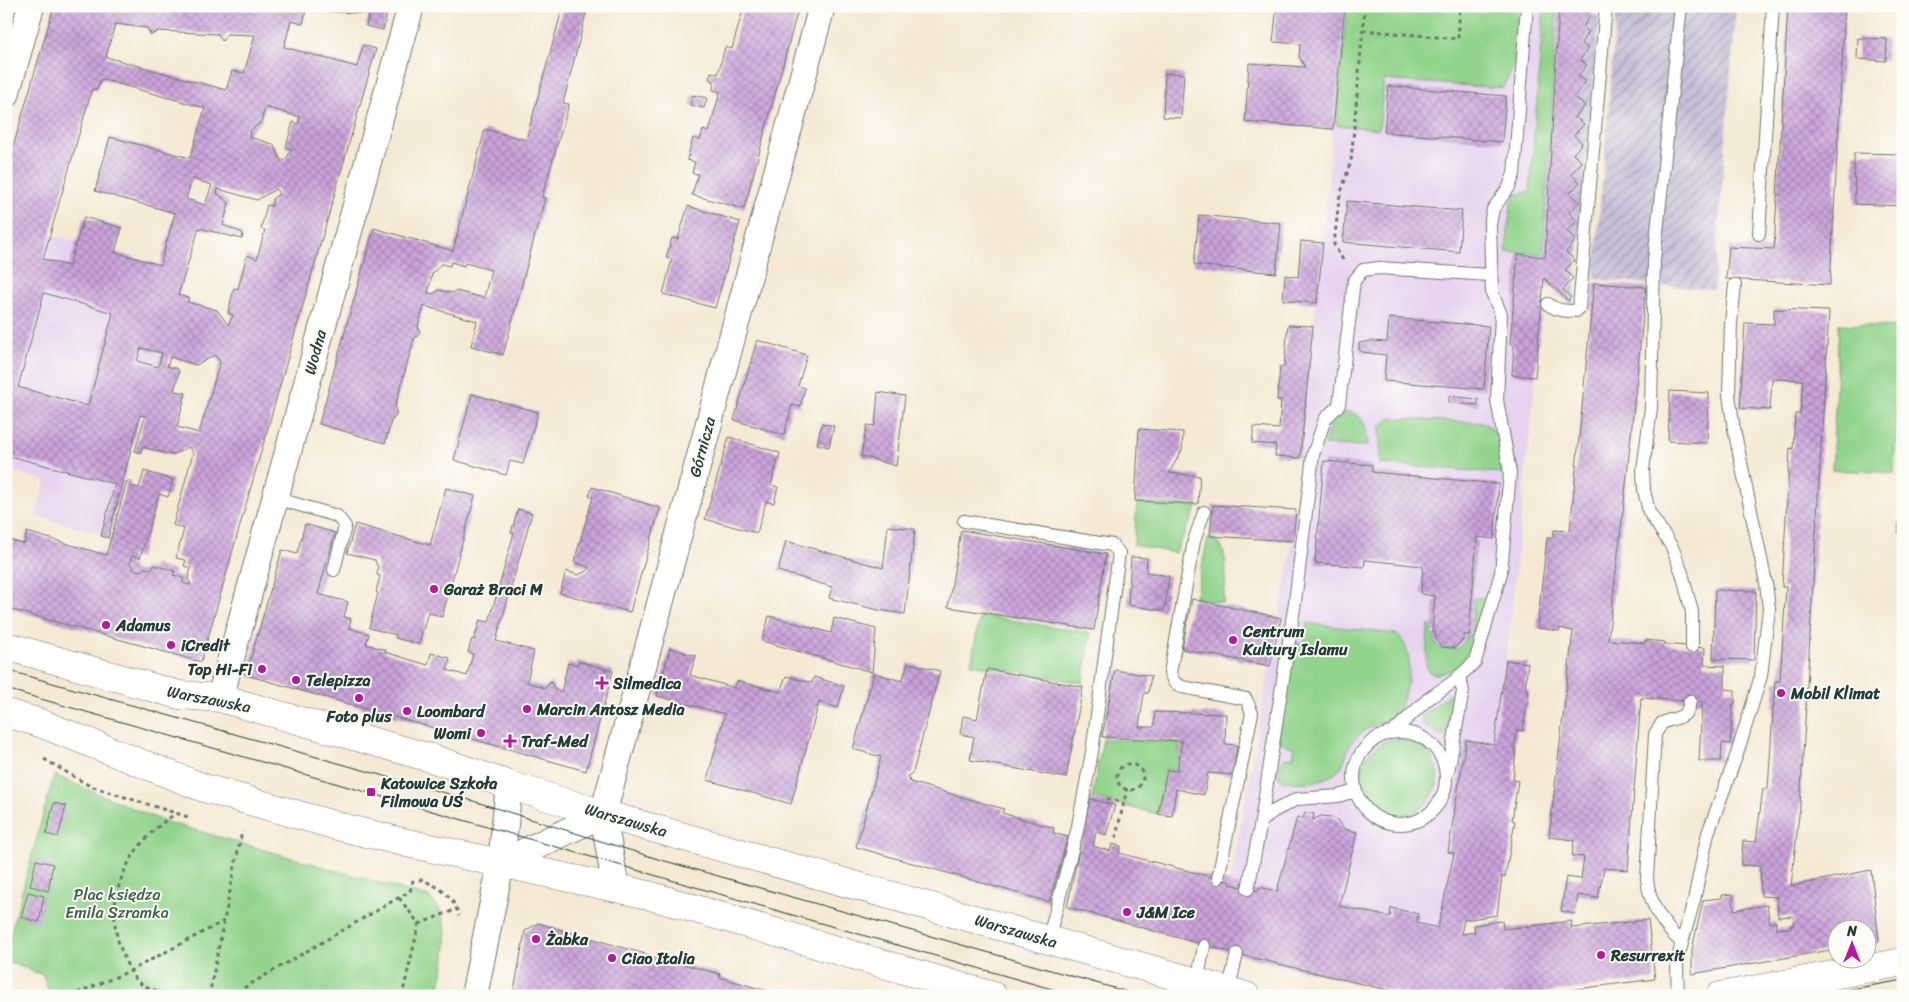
<svg xmlns="http://www.w3.org/2000/svg" width="1909" height="1002" font-family="Sriracha,sans-serif">
<style>
.built{fill:#e7d2ef}
.industrial{fill:url(#industrial-furrows)}
.green{fill:#92d48c;stroke:#588860}
.building{fill:url(#building-cross-hatch);fill-rule:evenodd}
.lines{fill:none;stroke-linecap:round;stroke-linejoin:round}
.lane-casing{stroke:#6a796c;stroke-width:14}
.street-casing{stroke:#6a796c;stroke-width:28}
.secondary-casing{stroke:#6a796c;stroke-width:29}
.path{stroke:#6a796c;stroke-width:3;stroke-dasharray:4 4;stroke-linecap:butt}
.lane{stroke:#fff;stroke-width:12}
.street{stroke:#fff;stroke-width:26}
.secondary{stroke:#fff;stroke-width:28}
.tram{stroke:#1f3d34;stroke-width:1}
.poi-dot{fill:#b5179e;stroke:#fdfcf7;stroke-width:2}
.labels{text-anchor:middle;dominant-baseline:central;stroke-width:4;stroke-linejoin:round;paint-order:stroke}
.street-label{font-size:16px;fill:#1f3d34;stroke:#fdfcf7}
.poi-label{font-size:16px;font-weight:bold;fill:#1f3d34;stroke:#fdfcf7;text-anchor:start}
.park-label{font-size:16px;fill:#3c634a;stroke:#fdfcf7}
</style>
<defs>
<pattern id="industrial-furrows" width="10" height="10" patternUnits="userSpaceOnUse" patternTransform="scale(1.25)"><rect width="10" height="10" fill="#c8bfd8"/><path d="M-1 1l2-2M0 10L10 0M9 11l2-2" fill="none" stroke="#a29cb0"/></pattern>
<pattern id="building-cross-hatch" width="8" height="8" patternUnits="userSpaceOnUse" patternTransform="scale(1.25)"><rect width="8" height="8" fill="#cba3db"/><path d="M0 0l8 8M0 8l8-8" fill="none" stroke="#a486b2"/></pattern>
</defs>
<rect width="100%" height="100%" fill="#fdfcf7"/>
<filter id="ink" filterUnits="userSpaceOnUse"><feTurbulence type="fractalNoise" baseFrequency=".02" numOctaves="2"/><feDisplacementMap in="SourceGraphic" scale="10" xChannelSelector="R" yChannelSelector="G"/><feConvolveMatrix kernelMatrix="1 2 1 2 8 2 1 2 1" color-interpolation-filters="sRGB"/></filter>
<filter id="wash" filterUnits="userSpaceOnUse"><feTurbulence type="fractalNoise" baseFrequency=".0096" numOctaves="4" result="noise"/><feDisplacementMap in="SourceGraphic" scale="20" xChannelSelector="R" yChannelSelector="G"/><feGaussianBlur stdDeviation="1.12" result="paint"/><feColorMatrix in="noise" values="0 0 0 0 0 0 0 0 0 0 0 0 0 0 0 0 0 1.4 0 .05"/><feComposite in="paint" operator="in"/></filter>
<g filter="url(#wash)">
<rect width="100%" height="100%" fill="#f5e9d4"/>
<path class="built" d="M1345 6H1558L1542 314 1505 673 1477 858 1461 934 1218 949 1293 541Z
M6 222 186 273 145 416 140 415 108 538 101 536V534L36 516 46 480 6 470Z"/>
<path class="industrial" d="M1559 6H1582L1599 18 1573 306 1543 282Z
M1617 6H1736L1714 290 1594 279Z"/>
<path class="green" d="M1347 6H1517L1514 65 1503 88 1384 80 1379 129 1336 125Z
M1544 6H1557L1543 254 1506 252 1511 202 1516 195 1530 191Z
M1839 324 1901 327 1894 473 1832 470Z
M1349 412C1366 416 1367 430 1368 446L1324 445C1329 429 1331 415 1349 412Z
M1391 418 1484 423 1491 427 1500 445 1502 473 1380 464V427Z
M1137 503 1198 506 1175 553 1134 545Z
M1208 538C1233 540 1225 587 1223 603L1195 598Z
M1474 598H1486C1477 626 1471 677 1431 674L1426 665 1428 626H1431V633L1439 648 1457 649 1464 642 1466 636H1471Z
M980 615 1091 633 1083 683 971 664Z
M1307 623 1396 634C1419 651 1407 698 1394 717 1379 722 1365 728 1354 740 1347 747 1347 755 1343 764 1334 783 1297 786 1280 779L1277 772 1284 758 1293 757 1295 748 1277 741 1292 642 1304 644Z
M1450 693 1452 698 1446 733 1443 737 1422 723V716Z
M1103 739 1180 743 1177 770 1166 769 1157 814 1092 798Z
M1361 777a38 38 0 1 1 76 0a38 38 0 1 1-76 0Z
M54 775 163 821 429 897C457 923 444 962 438 996H50L43 975 6 961V950Z"/>
<g id="blocks">
<path class="building" d="M54 6H389L383 30 366 26 369 14 306 10 303 24 291 21 284 47 357 67 363 45 376 49 201 662 6 608V539L24 544 27 532 106 555 127 481 131 482 130 486 139 488 144 471 173 480 168 497 159 494 140 558 132 555 130 563 134 570 141 571 145 568 152 569 154 565 175 571 173 575 183 578V583L190 585V582L188 579 191 568 184 566 186 560 176 558 184 529 173 525 193 453 189 447 172 455 142 447 141 453 135 451 145 416 140 415 108 538 101 536 115 484 6 455V171ZM115 24 147 28 151 35 158 31 218 34 222 41 227 34 255 35 244 73 232 71 226 90 106 57ZM101 79 205 108 190 158 110 137 95 191 175 213 160 265 115 252 122 228 84 217 69 266 43 259 92 89 97 90ZM265 107 300 117 298 124 293 122 286 147 291 149 288 156 282 162 273 144 249 137 250 131 261 122ZM192 179 212 185 205 205 186 199ZM218 189 257 200 276 189 279 194 273 198 272 206 267 205 261 229 265 230 257 259 247 255 238 289 234 288 228 313 233 315 228 325 217 310 187 302 189 298 178 295 199 228 242 239 243 233 223 225 229 203 217 193ZM44 293 113 313 88 406 18 387ZM141 348 162 353 158 367 137 361ZM215 355 220 362 199 433 177 427 186 393 174 391 179 372 178 369 167 366 170 357 196 365Z
M563 6H588L563 103 569 104 542 197 545 198 503 355 471 346 477 321 424 306 418 326 420 333 414 339 395 407 397 415 391 421 385 443 319 424 374 228 453 251 485 129 526 140ZM451 262 464 266 465 263 491 270 484 298 456 291 452 293 439 290 433 294 428 293 432 274 441 264 450 266Z
M744 6H796L798 9 744 209 692 195 698 174 692 173 695 162 687 160 693 138 700 140 703 130 709 132 720 92 713 90 714 81 709 79 711 72 718 74 725 47 732 49Z
M1277 6H1345L1333 129 1245 122 1249 63 1305 67 1299 57 1300 44 1273 42Z
M1559 6H1578L1590 15 1583 27 1589 32 1581 43 1588 48 1580 60 1587 65 1578 76 1586 81 1575 97 1585 106 1575 117 1584 124 1574 135 1582 143 1573 154 1582 162 1571 174 1580 182 1570 193 1580 202 1569 213 1577 221 1567 231 1576 240 1566 252 1575 260 1565 270 1573 278 1563 290 1571 297 1568 301 1544 278 1535 377 1512 375 1514 346 1510 343 1518 254 1545 257Z
M1788 6H1845L1830 285 1726 279 1729 247 1774 249Z
M1858 38 1887 39 1886 61 1857 59Z
M1165 73 1184 74 1181 118 1163 117Z
M1388 86 1506 96 1502 142 1384 132Z
M693 95 707 98 704 108 690 105Z
M1854 153 1903 154V206L1855 204Z
M1347 201 1462 211 1459 252 1343 242Z
M688 206 740 222 715 308 663 294 672 259 666 258 672 238 678 239Z
M1199 215 1281 223 1276 273 1194 265Z
M1301 241 1323 243 1317 303 1283 300 1285 275 1298 277Z
M1594 283 1646 287 1625 494 1608 640 1645 643V640L1665 642V644L1705 648 1704 665 1725 666V689L1735 690V704H1733L1730 744 1722 743 1721 761H1699L1702 702 1641 698 1628 870 1604 868 1598 898 1578 895 1575 914 1561 911 1566 877 1581 879 1584 857 1572 856 1574 840 1549 837 1573 631 1560 628 1559 631 1537 628 1547 538H1553L1554 530 1570 531Z
M1774 309 1829 311 1800 806 1791 886 1871 870 1879 941 1866 944V930H1836V949L1692 974V950L1703 900 1722 898V895L1733 894 1734 910 1767 905 1770 923 1776 922V929L1791 928V925H1794L1793 916 1778 917 1777 897 1761 896 1760 866 1741 865 1743 841 1756 842 1763 789H1768L1775 681H1780L1786 587H1782L1790 448 1793 449 1795 414H1800L1803 380 1772 379 1770 410 1740 408 1745 323 1774 324Z
M1389 318 1489 326 1484 389 1384 381 1386 355 1362 352 1359 349V343L1371 341 1387 342Z
M1288 325 1313 326 1300 458 1275 456 1276 445 1252 443 1254 427 1279 429 1281 400H1277L1280 367H1284Z
M757 340 807 355 798 386 805 388 800 407 792 405 784 435 734 420Z
M1670 391 1709 393 1707 443 1668 441Z
M878 392 905 396 896 466 861 456 867 425 875 426Z
M472 394 538 412 523 464 510 461 506 475 454 460Z
M1449 396 1478 399V405L1449 403Z
M822 423 834 426 829 447 817 444Z
M1139 429 1183 432 1182 450 1169 473 1200 476 1198 504 1135 501Z
M729 437 780 453 771 485 778 487 774 503 766 501 757 533 705 519Z
M1324 461 1372 465V472L1499 484 1494 539 1477 537 1469 635H1464L1463 640 1455 648 1441 647 1435 638 1436 632H1432L1435 596 1421 594 1423 566 1365 560 1364 567 1315 563Z
M592 487 660 508 630 612 560 593 566 571 578 575 588 570 589 567 574 562 593 497 589 496Z
M446 488 475 496 442 617 428 612 419 644 395 638 396 635 369 628 378 593 376 592 380 576 377 575 378 568 375 560 347 553 355 524 430 545Z
M1213 505 1296 510 1293 541 1210 536Z
M518 509 532 513 496 641 534 651 527 682 545 688 551 682 555 690 561 692 568 663 577 665 578 661 613 671 586 771 246 675 282 550 297 554 305 524 335 533 318 594 348 602 344 617 351 619 349 628 369 634 366 644 386 650 385 652 428 665 431 653 450 658 447 670 467 676 473 654 468 652 472 639 474 640 480 620 489 622 514 533H511Z
M1899 523H1903V534H1899Z
M888 526 915 529 905 614 878 610 829 598 832 587 778 571 786 541 883 568Z
M961 530 1106 554 1094 630 948 607Z
M1131 557 1147 558 1146 572 1169 576 1164 611 1128 605Z
M1715 590 1756 591 1754 660 1713 659Z
M1192 599 1281 618 1270 666 1182 649Z
M769 616 831 633 834 618 876 629 872 672 762 641Z
M670 648 696 656 690 675 735 688 737 681 780 692 786 676 812 683 814 677 844 686 838 708 819 702 791 804 707 780 725 714 657 696Z
M1506 660 1528 663 1525 689 1529 690 1523 731 1517 730 1514 749H1516L1513 780 1518 781 1512 820 1515 821 1505 877H1502L1497 915 1464 920 1461 934 1475 932 1474 925 1502 921 1503 929 1572 921 1571 928 1648 920 1655 979 1522 996H1412L1237 954 1067 907 1090 799 1115 805 1106 835 1096 832 1093 846 1110 851 1112 844 1121 846 1119 853 1231 882 1230 884 1258 891 1259 887 1277 891 1297 817 1303 819 1305 812 1314 814 1313 820 1321 816 1331 817 1336 819 1344 829 1357 832 1339 906 1390 917 1391 908 1418 914 1417 923 1438 928 1454 853 1448 852 1466 740 1494 745Z
M908 663 940 671 913 772 908 776 910 782 1004 809 1002 813 1054 828 1053 833 1068 837 1049 902 856 847 881 757 853 749 874 673 902 681Z
M987 669 1083 687 1066 778 970 760 974 737 960 734 963 716 977 719Z
M1115 670 1151 676 1148 693H1144L1139 727H1154L1155 712 1226 714 1225 744 1237 745 1233 775 1208 773 1204 795 1176 789 1172 816 1158 814 1167 770 1177 771 1182 741 1102 737Z
M54 803 66 806 58 837 46 834Z
M36 860 53 864 48 891 30 886Z
M28 892 44 896 39 922 21 917Z
M538 923 652 956V958L671 964 672 961 720 974 719 977 784 996H581L571 992 564 996H513L525 931Z"/>
</g>
</g>
<g filter="url(#ink)">
<use href="#blocks" fill-opacity="0" stroke="#6a796c" stroke-width="1"/>
<g class="lines">
<g class="lane-casing">
<path id="lane" d="M1681 6 1654 260 1651 408 1643 470 1644 490 1649 512 1672 547 1682 573 1692 612V647
M1759 234 1773 6
M1548 304C1556 311 1566 311 1576 311L1579 308 1606 6
M275 498 337 516 345 526 334 570
M1204 512 1194 541 1170 673 1174 682 1182 687 1246 699 1252 713 1218 878
M964 521 1112 545 1119 553 1092 752 1077 831 1048 940
M1394 731 1428 699 1453 682 1475 662 1501 573 1510 472 1497 400 1501 314 1492 293 1490 225 1493 209 1509 187 1514 174 1527 6
M1354 778a46 46 0 1 1 92 0a46 46 0 1 1-92 0Z
M1448 772 1463 691 1459 676
M1261 822 1295 602 1313 455 1325 419 1339 405 1354 281 1363 270 1379 268 1490 275
M1248 889 1261 822 1272 812 1297 799 1338 796 1355 791
M1682 943C1663 926 1650 906 1647 879L1655 734 1662 723C1676 716 1687 721 1690 701
M1197 982 1204 946
M1228 991 1237 954
M1678 996 1677 965 1679 954 1694 900 1708 833 1737 754 1761 676 1769 609 1766 583 1734 429 1729 395 1731 323 1735 285"/>
</g>
<g class="street-casing">
<path id="street" d="M6 95 31 6
M220 698 411 6
M501 863 603 814
M616 889 603 814 822 6
M474 996 501 863 509 785"/>
</g>
<g class="secondary-casing">
<path id="secondary" d="M6 646 179 695 220 698 434 759 509 785 603 814 1246 996
M6 713 40 723 204 788 341 827 407 843 648 895 993 996
M1720 996 1903 962"/>
</g>
<path class="path" d="M1363 30 1458 39 1460 6
M1343 260 1334 245 1339 199 1351 161 1365 6
M44 759 90 786 188 817
M1117 777a13 13 0 1 1 26 0a13 13 0 1 1-26 0Z
M1107 799 1124 803
M1118 837 1116 836 1127 789
M419 879C439 886 453 895 459 916
M399 898 419 924 402 996
M419 924 457 909
M70 996 130 971 224 921
M172 996C162 992 149 989 140 983 132 978 127 965 124 957 99 902 127 845 175 814
M209 996 242 831
M230 996 410 891 414 877"/>
<use href="#lane" class="lane"/>
<use href="#street" class="street"/>
<use href="#secondary" class="secondary"/>
<path class="tram" d="M6 670 470 800 658 859 1142 996
M6 689C363 790 719 895 1076 996
M1812 996 1903 980"/>
</g>
</g>
<g class="poi-dot">
<circle cx="434" cy="589" r="5"/>
<circle cx="106" cy="625" r="5"/>
<circle cx="1233" cy="640" r="5"/>
<circle cx="171" cy="645" r="5"/>
<circle cx="262" cy="669" r="5"/>
<circle cx="296" cy="680" r="5"/>
<path d="M599.5 675.5h5v5h5v5h-5v5h-5v-5h-5v-5h5z"/>
<circle cx="1781" cy="693" r="5"/>
<circle cx="359" cy="698" r="5"/>
<circle cx="527" cy="709" r="5"/>
<circle cx="407" cy="711" r="5"/>
<circle cx="481" cy="733" r="5"/>
<path d="M507.5 733.5h5v5h5v5h-5v5h-5v-5h-5v-5h5z"/>
<rect x="366" y="787" width="10" height="10" rx="2.5"/>
<circle cx="1127" cy="912" r="5"/>
<circle cx="536" cy="939" r="5"/>
<circle cx="1601" cy="955" r="5"/>
<circle cx="612" cy="958" r="5"/>
</g>
<g class="labels">
<g class="street-label">
<text transform="translate(315 352) rotate(-75)">Wodna</text>
<text transform="translate(702 447) rotate(-75)">Górnicza</text>
<text transform="translate(209 699) rotate(11)">Warszawska</text>
<text transform="translate(626 820) rotate(16)">Warszawska</text>
<text transform="translate(1016 931) rotate(16)">Warszawska</text>
</g>
<g class="poi-label">
<text x="444" y="589">Garaż Braci M</text>
<text x="116" y="625">Adamus</text>
<text x="1243" y="631">Centrum<tspan x="1243" dy="18">Kultury Islamu</tspan></text>
<text x="181" y="645">iCredit</text>
<text x="252" y="669" text-anchor="end">Top Hi-Fi</text>
<text x="306" y="680">Telepizza</text>
<text x="613" y="683">Silmedica</text>
<text x="1791" y="693">Mobil Klimat</text>
<text x="537" y="709">Marcin Antosz Media</text>
<text x="417" y="711">Loombard</text>
<text x="359" y="716" text-anchor="middle">Foto plus</text>
<text x="471" y="733" text-anchor="end">Womi</text>
<text x="521" y="741">Traf-Med</text>
<text x="381" y="783">Katowice Szkoła<tspan x="381" dy="18">Filmowa UŚ</tspan></text>
<text x="1137" y="912">J&amp;M Ice</text>
<text x="546" y="939">Żabka</text>
<text x="1611" y="955">Resurrexit</text>
<text x="622" y="958">Ciao Italia</text>
</g>
<g class="park-label">
<text x="117" y="894">Plac księdza<tspan x="117" dy="18">Emila Szramka</tspan></text>
</g>
</g>
<rect width="1909" height="1002" fill="none" stroke="#fdfcf7" stroke-width="25"/>
<g transform="translate(1852 944)"><circle r="24" fill="#fdfcf7" stroke="#a4b0a9"/>
<path d="M0-4L9 19L0 12L-9 19Z" fill="#b5179e"/>
<text y="-8" font-size="14" font-weight="bold" text-anchor="middle" fill="#1f3d34">N</text>
</g>
</svg>
